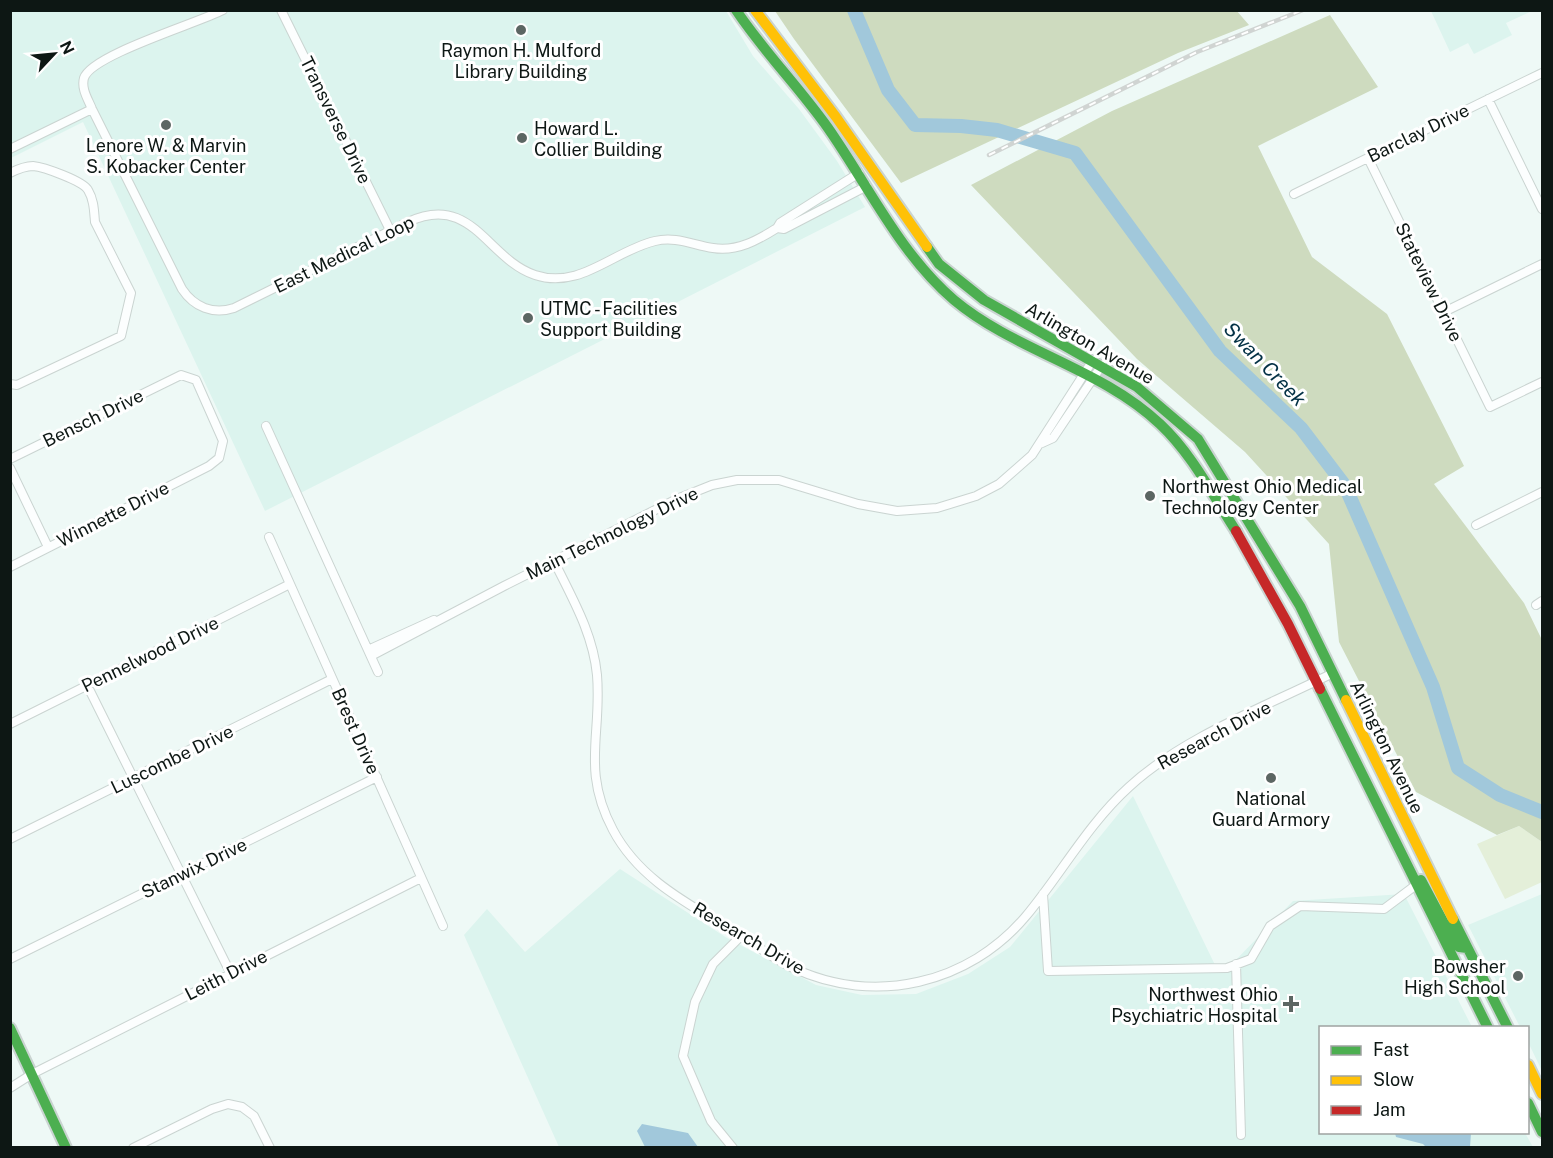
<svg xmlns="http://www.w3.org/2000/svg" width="1553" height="1158" font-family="'Public Sans',sans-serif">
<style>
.built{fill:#dcf4ee}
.green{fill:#e4efd9}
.forest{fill:#cedbbf}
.water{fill:#a1c8db}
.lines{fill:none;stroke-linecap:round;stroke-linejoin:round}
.river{stroke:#a1c8db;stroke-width:14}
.street-casing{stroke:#cad4d1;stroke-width:10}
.fast-casing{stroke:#cad4d1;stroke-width:14}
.slow-casing{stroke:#cad4d1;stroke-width:14}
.jam-casing{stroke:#cad4d1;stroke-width:14}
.street{stroke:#fcfefe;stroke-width:8}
.fast{stroke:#4caf50;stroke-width:10}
.slow{stroke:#ffc107;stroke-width:10}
.jam{stroke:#c62828;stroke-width:10}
.rail-casing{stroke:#d0d4d2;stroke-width:4.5}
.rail{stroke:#fff;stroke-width:2;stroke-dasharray:7;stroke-linecap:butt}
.poi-dot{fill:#5c6663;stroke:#fff;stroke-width:2}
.labels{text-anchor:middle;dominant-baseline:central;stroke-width:6;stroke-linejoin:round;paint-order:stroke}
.poi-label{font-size:18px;fill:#0d1714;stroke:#fff}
.street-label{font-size:18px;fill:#0d1714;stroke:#fff}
.water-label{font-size:20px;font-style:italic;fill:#033145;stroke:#fff}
</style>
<rect width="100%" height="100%" fill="#eef9f6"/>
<path class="built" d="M11 11H726L753 56 799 109 837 161 865 207 265 511 83 122 11 158Z
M1431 11H1532L1506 23 1512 35 1474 54 1468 43 1450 52Z
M1133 796 1216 967 1231 965 1293 901 1404 894 1472 1027 1320 1028V1132L1525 1133 1533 1147H559L464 935 487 909 525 952 620 869 727 938 816 985 862 995 916 994 968 974 1010 947Z
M1542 894V1071L1528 1042V1028L1520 1027 1468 925Z"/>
<path class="green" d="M1519 826 1542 842V882L1505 899 1477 844Z"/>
<path class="forest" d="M1236 10 1249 25 1178 53 901 183 794 39 775 11Z
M1330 15 1378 87 1258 146 1312 257 1387 314 1464 466 1434 484 1524 603 1542 640V842L1519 826 1497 835 1416 792 1339 642 1329 544 1245 452 1137 359 971 185 1112 111Z"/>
<path class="water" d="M642 1124 688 1133 698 1147H645L637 1131Z
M1395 1133H1471L1470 1147H1426L1423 1144 1396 1137Z"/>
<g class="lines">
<path class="river" d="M854 10 888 90 915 125 961 126 997 130 1075 153 1220 351 1301 428 1345 486 1433 687 1458 768 1500 795 1542 812"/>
<g class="street-casing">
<path id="street" d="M223 10C198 23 91 55 84 78 81 89 88 99 92 109L182 289C194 307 213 315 234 308L408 222C472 192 487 259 535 275 580 290 613 251 655 241 676 236 693 245 713 248 737 252 758 240 777 228L780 223 859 173
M281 10 390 230
M1488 99 1542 209
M10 149 92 109
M1368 158 1490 407 1542 382
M10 173C18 169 25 166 33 166 44 167 83 181 88 190 94 200 94 211 95 222L131 293 121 336 17 385 10 384
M1294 194 1542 73
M777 228 784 229 867 186
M1444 312 1542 264
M266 426 378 672
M1042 443 1053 438 1102 365
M10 459 181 375 196 380 223 441 219 458 209 466 10 567
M10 468 48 547
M1476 525 1542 492
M269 537 443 926
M554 561C572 598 593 633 597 675 602 735 581 770 613 830 640 881 691 905 738 934 756 945 774 959 793 968 875 1006 969 984 1026 916 1061 874 1088 824 1129 787 1183 737 1267 706 1333 673
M1536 605 1542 601
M368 650 434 620
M371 656 504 586 677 499 712 485 737 480H779L858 504 897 511 937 508 976 496 999 484 1032 455 1093 360
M87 685 230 972
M10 724 290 584
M10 839 332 679
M1043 894 1048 971 1227 968 1251 959 1270 926 1300 906 1384 909 1416 885
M10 959 377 777
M1236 964 1241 1135
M10 1088 32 1074 421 878
M133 1148 212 1109 228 1104 242 1107 254 1116 270 1148
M733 1148 711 1121 683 1056 695 1002 713 964 741 936"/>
</g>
<g class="fast-casing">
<path id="fast" d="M736 10C764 52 799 87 828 128 868 185 900 254 954 300 1015 351 1101 368 1160 424 1192 454 1212 494 1236 531
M927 247 939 264 984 300 1137 387 1198 439 1300 606 1346 700
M1320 689 1488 1028
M1421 880 1453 940 1459 947 1467 948
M1453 919 1508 1028
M10 1028 66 1148
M1528 1103 1542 1132"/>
</g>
<g class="slow-casing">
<path id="slow" d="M755 10 836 117 927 247
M1346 700 1453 919
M1528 1065 1542 1094"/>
</g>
<g class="jam-casing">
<path id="jam" d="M1236 531 1288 624 1320 689"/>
</g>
<use href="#street" class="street"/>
<use href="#fast" class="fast"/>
<use href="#slow" class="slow"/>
<use href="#jam" class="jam"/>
<g class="rail-casing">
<path id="rail" d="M989 155 1197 52 1303 10"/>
</g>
<use href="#rail" class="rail"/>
</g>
<g class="poi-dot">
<circle cx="521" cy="30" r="6"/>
<circle cx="166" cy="125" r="6"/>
<circle cx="522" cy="138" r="6"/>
<circle cx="528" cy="318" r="6"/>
<circle cx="1150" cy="496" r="6"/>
<circle cx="1271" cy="778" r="6"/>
<circle cx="1518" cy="976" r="6"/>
<path d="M1288 995h6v6h6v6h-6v6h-6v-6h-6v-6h6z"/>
</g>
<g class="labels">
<g class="poi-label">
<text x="521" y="50">Raymon H. Mulford<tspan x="521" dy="21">Library Building</tspan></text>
<text x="534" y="128" text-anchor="start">Howard L.<tspan x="534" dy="21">Collier Building</tspan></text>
<text x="166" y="145">Lenore W. &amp; Marvin<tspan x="166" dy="21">S. Kobacker Center</tspan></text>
<text x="540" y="308" text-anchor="start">UTMC - Facilities<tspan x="540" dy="21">Support Building</tspan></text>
<text x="1162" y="486" text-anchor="start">Northwest Ohio Medical<tspan x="1162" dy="21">Technology Center</tspan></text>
<text x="1271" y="798">National<tspan x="1271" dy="21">Guard Armory</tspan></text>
<text x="1506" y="966" text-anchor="end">Bowsher<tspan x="1506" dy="21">High School</tspan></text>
<text x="1278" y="994" text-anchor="end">Northwest Ohio<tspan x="1278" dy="21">Psychiatric Hospital</tspan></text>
</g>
<g class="street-label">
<text transform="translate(336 120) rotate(64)">Transverse Drive</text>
<text transform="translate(1418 133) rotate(-26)">Barclay Drive</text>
<text transform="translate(344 254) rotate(-26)">East Medical Loop</text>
<text transform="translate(1429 282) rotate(64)">Stateview Drive</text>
<text transform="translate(1090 343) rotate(30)">Arlington Avenue</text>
<text transform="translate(93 418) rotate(-26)">Bensch Drive</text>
<text transform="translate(113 514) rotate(-27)">Winnette Drive</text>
<text transform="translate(612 533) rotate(-26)">Main Technology Drive</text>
<text transform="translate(150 654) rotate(-26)">Pennelwood Drive</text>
<text transform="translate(356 731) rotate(66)">Brest Drive</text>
<text transform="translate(1214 735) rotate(-28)">Research Drive</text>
<text transform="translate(1387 747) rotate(64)">Arlington Avenue</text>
<text transform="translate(172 759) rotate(-26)">Luscombe Drive</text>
<text transform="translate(194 868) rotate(-26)">Stanwix Drive</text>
<text transform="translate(749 938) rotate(30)">Research Drive</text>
<text transform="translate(226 975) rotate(-27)">Leith Drive</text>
</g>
<g class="water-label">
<text transform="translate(1265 364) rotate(46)">Swan Creek</text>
</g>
</g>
<rect width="1553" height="1158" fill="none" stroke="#0d1714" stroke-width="24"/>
<rect x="1319" y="1026" width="210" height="108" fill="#ffffff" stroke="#9ea2a1" stroke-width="1.5"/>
<rect x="1331" y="1046" width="30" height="9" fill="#4caf50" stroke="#9ea2a1" stroke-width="1.5"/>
<text x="1373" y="1056" font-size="18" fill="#0d1714">Fast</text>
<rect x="1331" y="1076" width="30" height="9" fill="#ffc107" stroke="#9ea2a1" stroke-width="1.5"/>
<text x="1373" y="1086" font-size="18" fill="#0d1714">Slow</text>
<rect x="1331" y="1106" width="30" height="9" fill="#c62828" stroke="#9ea2a1" stroke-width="1.5"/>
<text x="1373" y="1116" font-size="18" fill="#0d1714">Jam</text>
<g transform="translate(54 54) rotate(64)" stroke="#ffffff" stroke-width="4.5" paint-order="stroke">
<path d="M0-4.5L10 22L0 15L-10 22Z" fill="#0d1714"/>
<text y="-9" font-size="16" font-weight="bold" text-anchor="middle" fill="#0d1714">N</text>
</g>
</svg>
